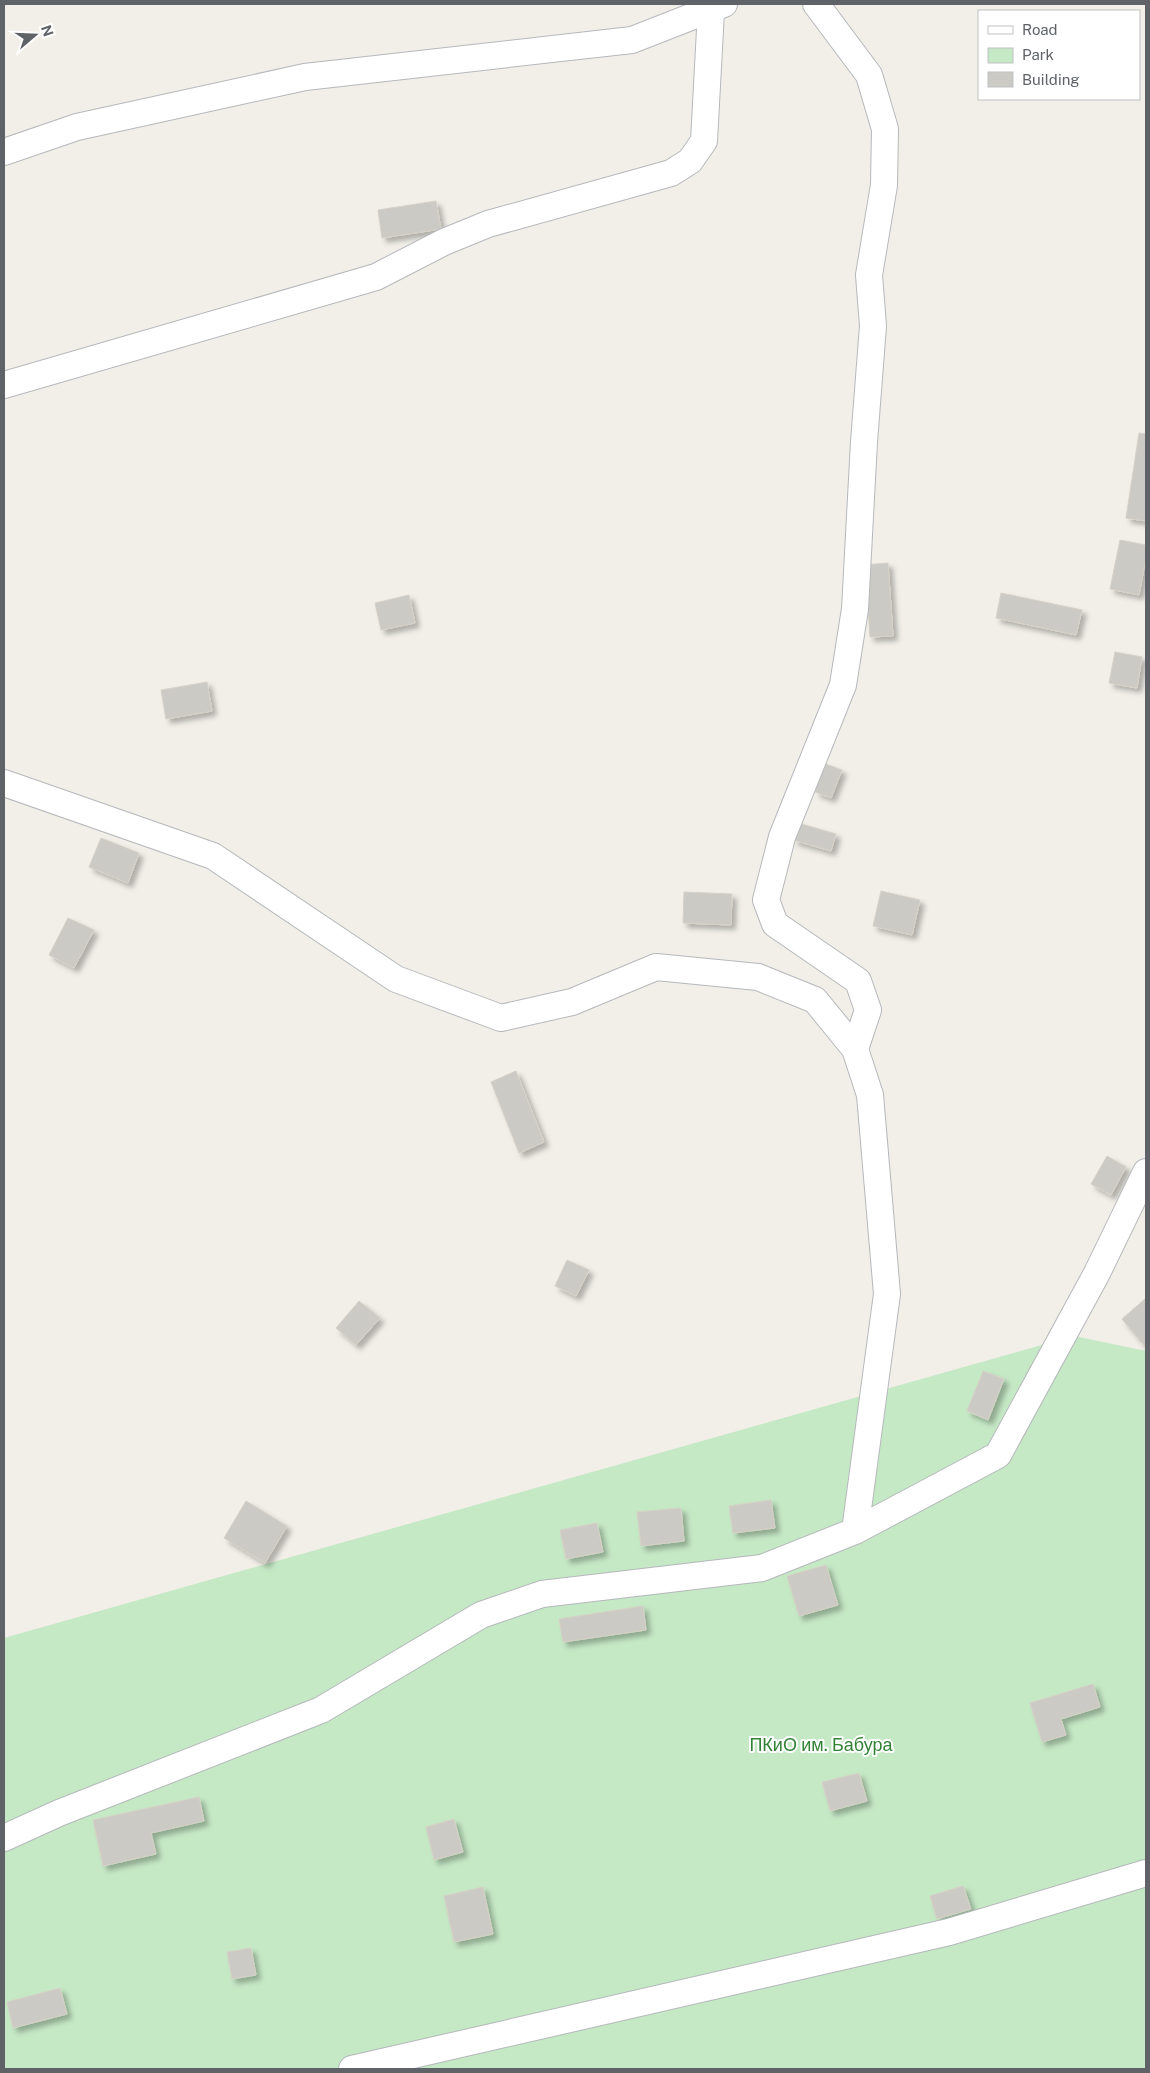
<svg xmlns="http://www.w3.org/2000/svg" width="1150" height="2073" font-family="'Public Sans',sans-serif">
<style>
.green{fill:#c5e8c5}
.building{fill:#cccac5;stroke:#d6d1c6;filter:url(#shadow)}
.lines{fill:none;stroke-linecap:round;stroke-linejoin:round}
.street-casing{stroke:#b5b8bc;stroke-width:28}
.street{stroke:#fff;stroke-width:26}
.labels{text-anchor:middle;dominant-baseline:central;stroke-width:4;stroke-linejoin:round;paint-order:stroke}
.park-label{font-size:18px;fill:#348238;stroke:#fff}
</style>
<defs>
<filter id="shadow"><feDropShadow dx="4.5" dy="4.5" stdDeviation="2.5" flood-color="#0004"/></filter>
</defs>
<rect width="100%" height="100%" fill="#f1efe8"/>
<path class="green" d="M1074 1336 1146 1351V2069H4V1638Z"/>
<path class="building" d="M436 201 441 229 382 238 378 210Z
M1139 433 1146 434V521L1126 518Z
M1120 540 1146 545V557L1139 595 1110 589Z
M888 563 893 636 870 637 865 565Z
M1001 593 1082 610 1076 635 996 618Z
M409 595 415 623 381 630 375 603Z
M1115 652 1142 657 1137 688 1109 683Z
M207 682 212 711 166 719 161 690Z
M826 764 842 770 831 798 815 792Z
M798 823 836 834 831 851 793 840Z
M101 838 139 853 128 883 89 867Z
M881 891 920 900 912 935 873 926Z
M684 892 732 894 731 925 683 923Z
M68 918 94 930 74 968 49 955Z
M516 1071 544 1142 519 1153 491 1082Z
M1107 1156 1126 1167 1111 1195 1091 1184Z
M567 1260 589 1270 576 1296 555 1286Z
M1146 1298V1348L1122 1319Z
M359 1301 380 1318 356 1345 336 1328Z
M983 1371 1004 1379 988 1420 967 1411Z
M771 1500 775 1528 733 1533 729 1506Z
M246 1501 287 1526 265 1563 224 1538Z
M681 1508 684 1541 641 1546 637 1512Z
M597 1523 603 1552 566 1559 560 1530Z
M826 1565 838 1605 799 1616 787 1576Z
M643 1606 646 1630 563 1642 559 1619Z
M1093 1684 1100 1707 1061 1719 1066 1735 1042 1742 1030 1703Z
M859 1773 867 1801 830 1811 822 1782Z
M199 1797 204 1821 151 1833 156 1854 103 1866 93 1820Z
M454 1819 463 1852 434 1860 426 1827Z
M963 1886 971 1909 937 1919 930 1896Z
M483 1887 493 1934 454 1942 444 1896Z
M251 1948 256 1975 232 1979 227 1952Z
M60 1988 67 2014 13 2028 7 2002Z"/>
<g class="lines">
<g class="street-casing">
<path id="street" d="M816 4 869 75 885 129 884 185 869 275 873 326 864 442 855 609 843 685 782 837 766 900 775 924 858 981 868 1010 855 1049
M4 152 77 127 305 77 632 40 724 4
M4 385 376 277 444 242 488 224 671 173 690 161 704 141 711 11
M4 783 213 856 396 979 501 1018 572 1002 656 967 758 977 815 1000 855 1049 870 1095 887 1294 855 1531
M4 1838 59 1813 321 1710 481 1615 542 1594 762 1568 855 1531 998 1455 1097 1273 1146 1172
M352 2069 949 1932 1146 1873"/>
</g>
<use href="#street" class="street"/>
</g>
<g class="labels">
<g class="park-label">
<text x="821" y="1744">ПКиО им. Бабура</text>
</g>
</g>
<rect width="1150" height="2073" fill="none" stroke="#5f6368" stroke-width="10"/>
<rect x="978" y="10" width="162" height="90" fill="#ffffff" stroke="#bfc1c3"/>
<rect x="988" y="26" width="25" height="8" fill="#ffffff" stroke="#bfc1c3"/>
<text x="1022" y="35" font-size="15" fill="#5f6368">Road</text>
<rect x="988" y="48" width="25" height="15" fill="#c5e8c5" stroke="#bfc1c3"/>
<text x="1022" y="60" font-size="15" fill="#5f6368">Park</text>
<rect x="988" y="72" width="25" height="15" fill="#cccac5" stroke="#bfc1c3"/>
<text x="1022" y="85" font-size="15" fill="#5f6368">Building</text>
<g transform="translate(35 35) rotate(71)" stroke="#ffffff" stroke-width="4" paint-order="stroke">
<path d="M0-4L9 19L0 12L-9 19Z" fill="#5f6368"/>
<text y="-8" font-size="14" font-weight="bold" text-anchor="middle" fill="#5f6368">N</text>
</g>
</svg>
